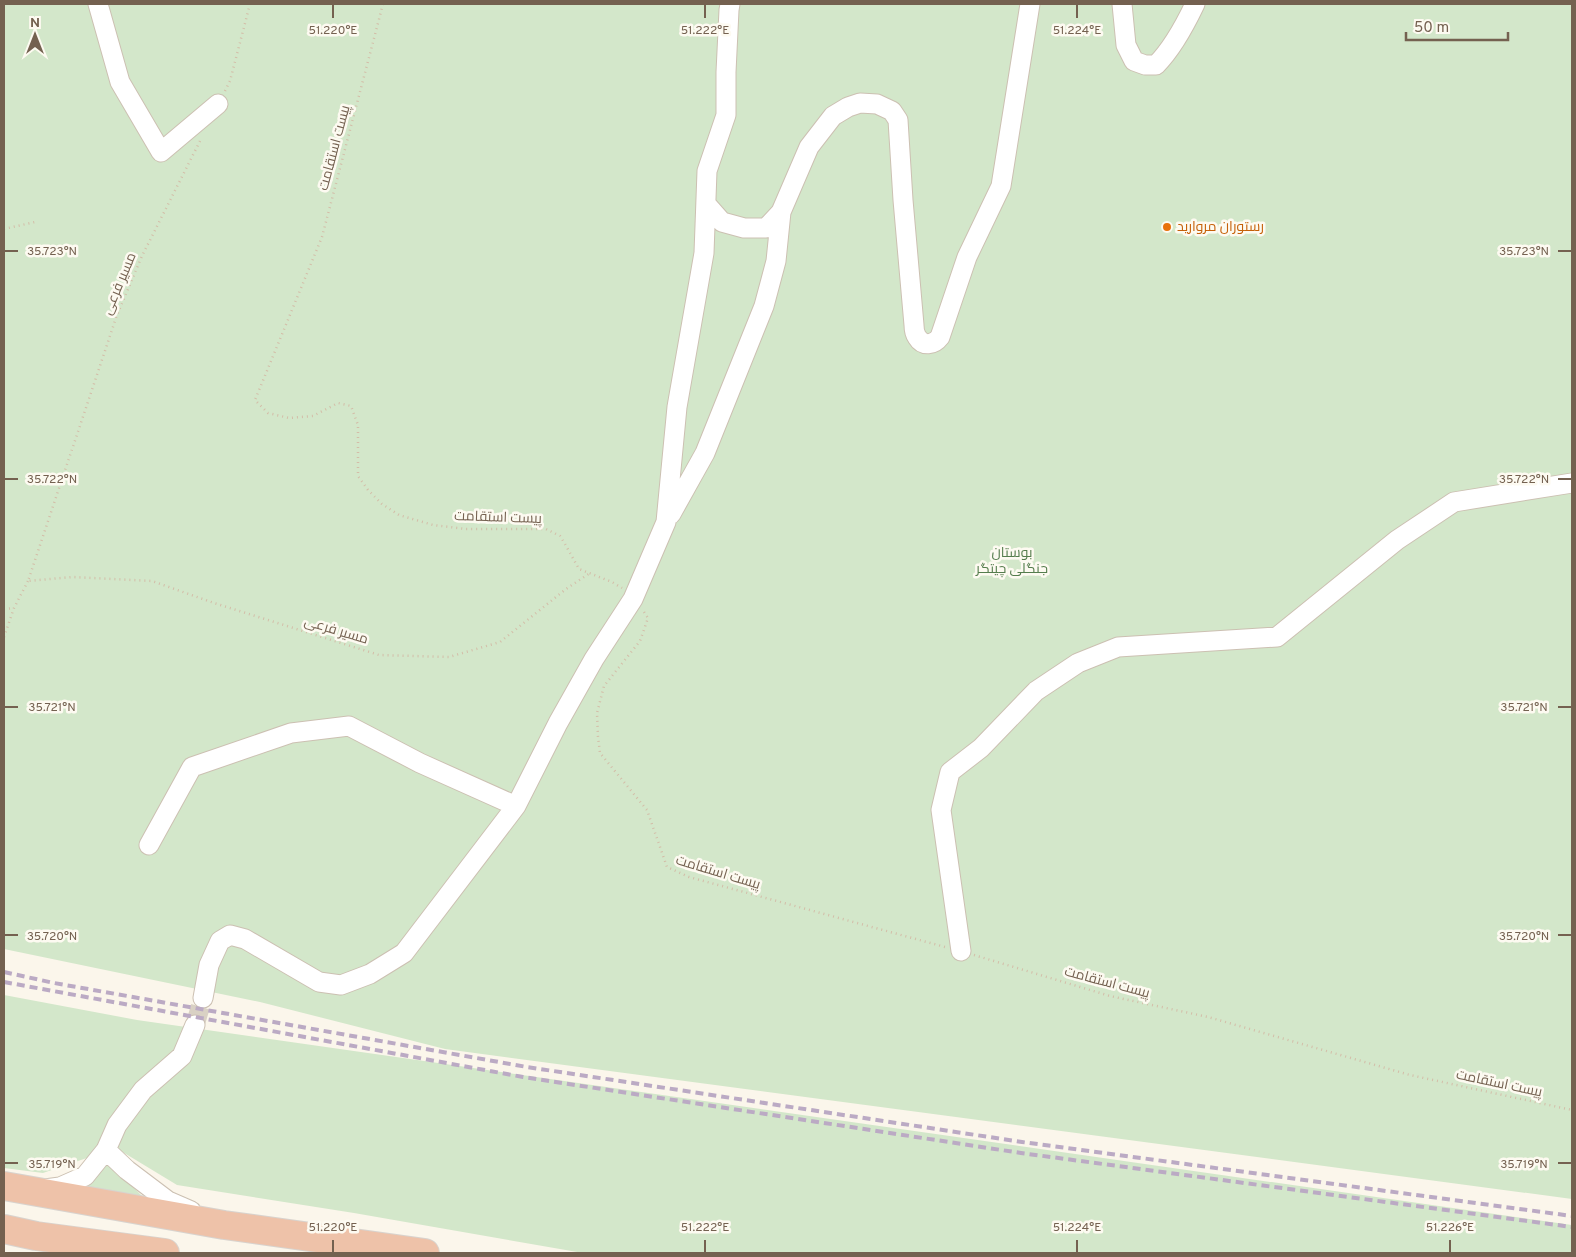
<svg xmlns="http://www.w3.org/2000/svg" width="1576" height="1257" font-family="Overpass,Cairo,sans-serif">
<style>
.green{fill:#d3e7ca}
.lines{fill:none;stroke-linecap:round;stroke-linejoin:round}
.minor-tunnel{stroke:#d9d1c4;stroke-width:19;stroke-dasharray:19 9;stroke-linecap:butt}
.minor-casing{stroke:#ccc0b2;stroke-width:21}
.highway-casing{stroke:#d8d3ce;stroke-width:30}
.path{stroke:#d3bda8;stroke-width:2.5;stroke-dasharray:1 4;stroke-linecap:butt}
.minor{stroke:#fff;stroke-width:19}
.highway{stroke:#eec2a9;stroke-width:28}
.rail{stroke:#bbaac4;stroke-width:4;stroke-dasharray:8 5;stroke-linecap:butt}
.ticks{fill:none;stroke:#746150;stroke-width:2}
.food-dot{fill:#e8710a;stroke:#fdfaf1;stroke-width:2}
.labels{text-anchor:middle;dominant-baseline:central;stroke-width:5;stroke-linejoin:round;paint-order:stroke}
.street-label{font-size:14px;fill:#746150;stroke:#fdfaf1}
.food-label{font-size:14px;fill:#c56008;stroke:#fdfaf1;text-anchor:start}
.park-label{font-size:14px;fill:#557d4d;stroke:#fdfaf1}
.ticks-label{font-size:12px;text-anchor:middle;fill:#746150;stroke:#fdfaf1;stroke-width:5;stroke-linejoin:round;paint-order:stroke}
</style>
<rect width="100%" height="100%" fill="#fbf6eb"/>
<path class="green" d="M4 4H1572V1199L445 1049 260 1002 4 949Z
M4 995 137 1020 1572 1225V1253H583L354 1213 177 1185 116 1148 43 1173 4 1168Z
M109 1163 149 1203 82 1190Z"/>
<g class="lines">
<path class="minor-tunnel" d="M195 1025 203 998"/>
<g class="minor-casing">
<path id="minor" d="M98 4 120 82 161 152 218 104
M1122 4 1126 45 1134 61 1145 65H1156C1173 48 1185 25 1195 4
M707 205 722 222 744 228H766L781 212
M671 514 705 453 764 306 776 261 781 212 809 147 833 116 848 107 860 103 877 104 892 111 898 120 903 200 914 325C914 328 915 334 917 337 923 347 934 345 940 337L967 257 1001 186 1030 4
M149 845 192 767 291 733 349 726 420 763 516 806
M961 951 941 810 950 772 981 748 1036 691 1078 663 1118 647 1277 637 1397 540 1454 502 1572 483
M203 998 209 965 220 941 230 935 245 939 319 982 341 985 370 974 404 953 516 806 558 723 594 659 633 599 666 522 677 407 704 253 707 171 726 115V72L729 10 730 4
M106 1150 127 1170 168 1201 191 1211
M45 1189 60 1187 85 1176 106 1150 117 1125 143 1090 182 1056 195 1025"/>
</g>
<g class="highway-casing">
<path id="highway" d="M4 1186 224 1225 425 1253
M4 1229 36 1236 165 1253"/>
</g>
<path class="path" d="M383 4 322 237 255 400 268 413 289 418 313 416 338 403 351 406 358 425V476L368 490 382 504 399 515 433 525 466 529H546L560 536 565 544 579 569 612 582 622 588
M225 91 230 81 250 4
M200 141 142 256 117 315 28 581 72 577 152 581 214 603 379 655 449 657 500 642 566 589 590 573
M4 229 35 222
M4 609 14 608
M644 612 648 618 640 641 604 686 597 713 598 737 600 753 647 810 667 867 689 877 945 947
M4 637 14 608 28 581
M974 955 1110 996 1208 1017 1410 1075 1572 1110"/>
<use href="#minor" class="minor"/>
<use href="#highway" class="highway"/>
<path class="rail" d="M4 972 54 983 527 1067 1022 1142 1572 1216
M4 982 523 1077 1021 1153 1572 1227"/>
</g>
<path class="ticks" d="M333 5V18M705 5V18M1077 5V18M5 251H18M1558 251H1571M5 479H18M1558 479H1571M5 707H18M1558 707H1571M5 935H18M1558 935H1571M5 1163H18M1558 1163H1571M333 1240V1252M705 1240V1252M1077 1240V1252M1450 1240V1252"/>
<circle class="food-dot" cx="1167" cy="227" r="5"/>
<g class="labels">
<g class="street-label">
<text transform="translate(335 148) rotate(-75)">پیست استقامت</text>
<text transform="translate(120 284) rotate(-67)">مسیر فرعی</text>
<text transform="translate(498 518) rotate(2)">پیست استقامت</text>
<text transform="translate(336 631) rotate(17)">مسیر فرعی</text>
<text transform="translate(718 873) rotate(17)">پیست استقامت</text>
<text transform="translate(1107 983) rotate(15)">پیست استقامت</text>
<text transform="translate(1499 1084) rotate(12)">پیست استقامت</text>
</g>
<g class="food-label">
<text x="1177" y="227">رستوران مروارید</text>
</g>
<g class="park-label">
<text x="1012" y="553">بوستان<tspan x="1012" dy="16">جنگلی چیتگر</tspan></text>
</g>
</g>
<g class="ticks-label">
<text x="333" y="34">51.220°E</text>
<text x="705" y="34">51.222°E</text>
<text x="1077" y="34">51.224°E</text>
<text x="52" y="255">35.723°N</text>
<text x="1524" y="255">35.723°N</text>
<text x="52" y="483">35.722°N</text>
<text x="1524" y="483">35.722°N</text>
<text x="52" y="711">35.721°N</text>
<text x="1524" y="711">35.721°N</text>
<text x="52" y="940">35.720°N</text>
<text x="1524" y="940">35.720°N</text>
<text x="52" y="1168">35.719°N</text>
<text x="1524" y="1168">35.719°N</text>
<text x="333" y="1231">51.220°E</text>
<text x="705" y="1231">51.222°E</text>
<text x="1077" y="1231">51.224°E</text>
<text x="1450" y="1231">51.226°E</text>
</g>
<rect width="1576" height="1257" fill="none" stroke="#746150" stroke-width="10"/>
<g transform="translate(35 35)" stroke="#fdfaf1" stroke-width="4" paint-order="stroke">
<path d="M0-4L9 19L0 12L-9 19Z" fill="#746150"/>
<text y="-8" font-size="14" font-weight="bold" text-anchor="middle" fill="#746150">N</text>
</g>
<path d="M1406 32v8h102v-8" fill="none" stroke="#746150" stroke-width="2.5"/>
<text x="1414" y="32" font-size="15" fill="#746150" stroke="#fdfaf1" stroke-width="4" paint-order="stroke">50 m</text>
</svg>
